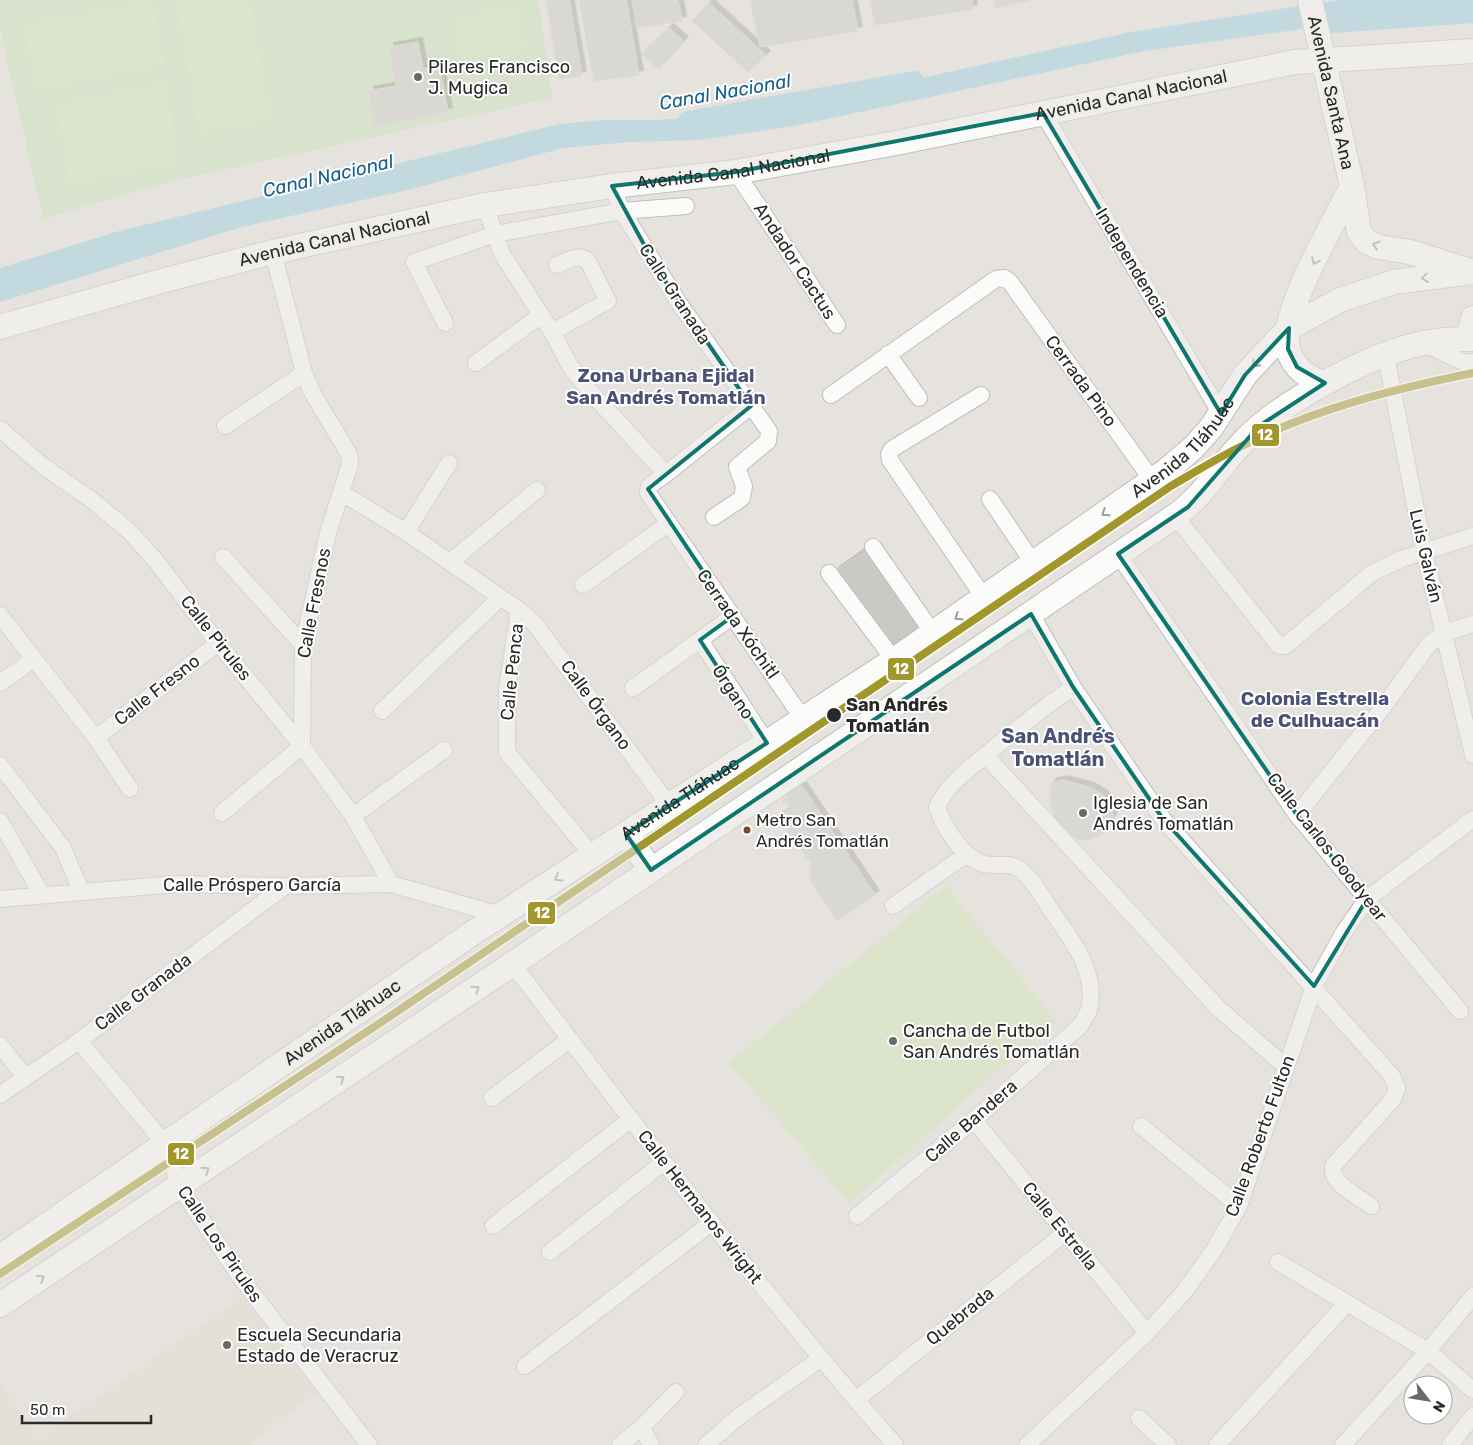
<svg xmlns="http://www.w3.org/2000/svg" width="1473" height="1445" font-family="Rubik,sans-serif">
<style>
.education{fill:#e1dbcd}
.green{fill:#c8e0b9}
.pitch{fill:#d1e4b7}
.water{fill:#97cde3}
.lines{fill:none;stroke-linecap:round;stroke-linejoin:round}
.canal{stroke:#97cde3;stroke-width:18}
.building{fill:#cbc9c5;stroke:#d1cfca;filter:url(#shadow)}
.street-casing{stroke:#c0bfc0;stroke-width:18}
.secondary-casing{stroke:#c0bfc0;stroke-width:26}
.street{stroke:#fbfbfa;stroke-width:16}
.secondary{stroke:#fbfbfa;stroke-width:24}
.metro-1-casing{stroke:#fff;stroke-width:11}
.metro-1{stroke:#a2972a;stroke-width:8}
.oneway{stroke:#9c9c9c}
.marked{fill:none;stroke:#0f766e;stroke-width:4;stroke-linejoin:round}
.poi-dot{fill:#6b6a68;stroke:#fff;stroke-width:2}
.stop-dot{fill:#292929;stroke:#fff;stroke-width:2}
.bus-dot{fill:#7a4b2a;stroke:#fff;stroke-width:2}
.labels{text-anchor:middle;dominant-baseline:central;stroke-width:4;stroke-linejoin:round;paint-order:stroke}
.bus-label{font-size:17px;fill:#292929;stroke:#fff;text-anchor:start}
.poi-label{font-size:18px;fill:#292929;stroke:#fff;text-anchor:start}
.street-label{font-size:18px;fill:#292929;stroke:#fff}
.stop-label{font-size:18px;font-weight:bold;fill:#292929;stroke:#fff;text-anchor:start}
.water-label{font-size:19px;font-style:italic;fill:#16618f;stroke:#fff}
.neighbourhood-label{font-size:19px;font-weight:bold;fill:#4c5276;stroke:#fff}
.quarter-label{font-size:20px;font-weight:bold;fill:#4c5276;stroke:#fff}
.line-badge{stroke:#fff;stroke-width:2}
.badge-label{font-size:14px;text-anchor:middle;font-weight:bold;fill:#fff}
</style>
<defs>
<filter id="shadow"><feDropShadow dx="4.5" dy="-4.5" stdDeviation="0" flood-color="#0004"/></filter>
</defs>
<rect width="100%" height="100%" fill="#e6e3de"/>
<path class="education" d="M243 1297 316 1392 249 1445H0V1383L38 1438Z"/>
<path class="green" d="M0 0H538L553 100H543L168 182 43 219 0 29Z"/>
<path class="pitch" d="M153 0 165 65 36 90 24 25Z
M176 0H250L271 120 199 133Z
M517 7 524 50 460 63 452 19Z
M166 83 179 162 70 185 56 105Z
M946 886 1055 1020 850 1203 729 1063Z"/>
<path class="water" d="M1339 0H1473V10L1432 11 1145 51 794 126 700 140 630 142 563 148 408 190 242 227 0 302V268L119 231 560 124 601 120H656L724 115 794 106 1131 32Z"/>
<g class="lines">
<path class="canal" d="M1321 25 1473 14
M687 120 915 80"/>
</g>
<path class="building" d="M546 0H569L582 76 559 79Z
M579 0H626L639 75 594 81Z
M633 0H678L682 21 637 28Z
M750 0H852L858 31 760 47Z
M870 0H972L973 9 875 25Z
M994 0H1030L996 8Z
M709 3 766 55 748 72 692 21Z
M669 28 684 41 659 69 641 54Z
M418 42 423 69 439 66 448 112 375 126 369 91 396 86 389 47Z
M865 550 924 636 893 658 834 572Z
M1063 780 1090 787 1103 795 1110 803 1113 816 1104 833 1091 839 1080 840 1071 836 1055 820 1050 802 1051 783Z
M802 786 875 895 837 921 810 880V862L778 817 792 808 782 800Z"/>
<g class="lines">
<g class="street-casing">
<path id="street" d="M1043 113 1221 414
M736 172 837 325
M612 186 622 211 679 303 769 431 768 441 737 467 744 486 742 498 714 517
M485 205 502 254 552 332 570 366 587 388 666 474 649 486 648 493 803 719
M445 323 414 262 495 234 622 211 686 206
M552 332 608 301 588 261C578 253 567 261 557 265
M1423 343 1465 363 1473 362
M888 354 919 398
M1386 356 1424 551 1473 755
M476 363 541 315
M831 395 996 279 1004 278 1010 282 1152 480
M981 395 892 449 889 454 890 460 985 599
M225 426 304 373
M0 429 43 466 93 501 129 531 156 561 218 643 302 746 353 816 391 884
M666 474 751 406
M342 493 406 532 519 610 535 624 669 805
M990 499 1034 564
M1175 516 1279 646H1285L1372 573 1401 559 1473 536
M406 532 449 463
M873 547 933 633
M1118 554 1297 815 1460 1011
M223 557 303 645
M450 562 537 490
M829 573 894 660
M583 585 669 523
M519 610 507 688V752L593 856
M1031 614 1073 687 1163 819 1392 1076 1397 1088 1393 1099 1333 1166C1330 1184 1358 1196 1371 1206
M0 615 34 659
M700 640 767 743
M0 683 34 659 96 738 130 789
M633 688 733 616
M382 711 501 597
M96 738 218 643
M985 755 1218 1008 1285 1066
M0 765 63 848 81 891
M222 813 302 746 303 645 328 533 350 464 349 454 313 394 304 373 273 252
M1297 815 1381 710 1429 644 1444 633 1473 624
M353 816 444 750
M0 821 42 895
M0 899 177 884 285 886 391 884 500 915
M893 906 967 854
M512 963C636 1127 760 1290 895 1445
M79 1041 166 1145 180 1187 240 1277 369 1445
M0 1045 25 1077
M0 1095 79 1041 285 886
M492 1098 570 1039
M974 1120 1147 1333
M1141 1126 1239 1206
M857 1216 974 1120 1080 1026C1083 1021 1087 1015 1089 1010 1098 973 1072 940 1053 913 1043 898 1034 881 1021 870 1009 861 997 867 984 864 962 858 944 827 937 807 947 784 969 769 987 754 1015 730 1043 708 1073 687
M493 1226 631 1119
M550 1252 664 1162
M1278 1262 1428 1351 1473 1390
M525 1366 711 1223
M856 1400 1065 1233
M1139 1418 1168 1445
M642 1427 651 1445
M620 1445 642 1427 676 1392
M706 1445 737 1418 820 1359
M1027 1445 1147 1333 1184 1292 1214 1250 1239 1206 1314 986 1344 932 1367 899 1473 819
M1217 1445 1347 1303
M1343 1445 1428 1351 1473 1296
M1450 1445 1473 1416"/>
</g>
<g class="secondary-casing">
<g id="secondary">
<path id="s1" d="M1310 0 1352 186 1359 232 1367 242 1378 247 1410 252 1467 270"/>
<path id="s2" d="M0 327 158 282 273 252 485 205 612 186 736 172 896 143 1295 62 1473 51"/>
<path d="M1468 339 1473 318"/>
<path d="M1325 383C1303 378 1286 360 1287 337 1290 297 1333 224 1352 186"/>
<path d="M626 834 651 870"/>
<path id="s3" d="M0 1257 474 932 894 660 1167 470 1193 448 1211 428 1245 375 1289 328 1340 300 1394 282 1473 272"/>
<path d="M0 1305 499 973 1175 516C1205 495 1218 467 1244 441 1281 402 1370 354 1423 343 1439 340 1457 339 1473 339"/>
</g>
</g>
<use href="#street" class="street"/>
<use href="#secondary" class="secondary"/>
<g class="metro-1-casing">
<path id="metro-1" d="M0 1274 383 1021 1171 486C1195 472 1219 457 1244 445 1316 408 1395 389 1473 373"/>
</g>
<use href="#metro-1" class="metro-1"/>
</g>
<defs><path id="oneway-chevron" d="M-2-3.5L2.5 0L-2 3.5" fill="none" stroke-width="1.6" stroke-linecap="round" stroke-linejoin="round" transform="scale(1.25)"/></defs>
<g class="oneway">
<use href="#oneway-chevron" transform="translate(1376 245) rotate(-162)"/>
<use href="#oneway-chevron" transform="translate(1315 261) rotate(115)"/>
<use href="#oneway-chevron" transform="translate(1425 278) rotate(173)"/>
<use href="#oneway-chevron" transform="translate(1255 364) rotate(133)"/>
<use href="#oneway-chevron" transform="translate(1105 513) rotate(145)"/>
<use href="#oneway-chevron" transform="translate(958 617) rotate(146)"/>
<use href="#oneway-chevron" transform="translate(558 878) rotate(148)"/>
<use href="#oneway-chevron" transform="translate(476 989) rotate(-34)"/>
<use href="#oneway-chevron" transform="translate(341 1079) rotate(-34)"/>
<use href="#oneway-chevron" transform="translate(206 1170) rotate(-34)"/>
<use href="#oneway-chevron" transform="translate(41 1278) rotate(-33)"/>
</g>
<path d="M0 0H1473V1445H0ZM1043 113 1221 414 1245 375 1289 328 1288 349 1297 367 1325 383 1259 426 1188 507 1118 554 1297 815 1367 899 1314 986 1163 819 1073 687 1031 614 651 870 626 834 767 743 700 640 733 616 648 489 751 406 659 272 612 186 736 172Z" fill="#e6e3de" fill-opacity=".55" fill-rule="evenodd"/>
<path class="marked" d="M1043 113 1221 414 1245 375 1289 328 1288 349 1297 367 1325 383 1259 426 1188 507 1118 554 1297 815 1367 899 1314 986 1163 819 1073 687 1031 614 651 870 626 834 767 743 700 640 733 616 648 489 751 406 659 272 612 186 736 172Z"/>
<g class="poi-dot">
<circle cx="418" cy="77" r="5"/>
<circle cx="1083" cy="813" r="5"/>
<circle cx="893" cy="1041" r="5"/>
<circle cx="227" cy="1345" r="5"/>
</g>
<circle class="stop-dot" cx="834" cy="715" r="8"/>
<circle class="bus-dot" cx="747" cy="830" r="4.5"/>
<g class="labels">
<g class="bus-label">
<text x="756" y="820">Metro San<tspan x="756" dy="21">Andrés Tomatlán</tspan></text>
</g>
<g class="poi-label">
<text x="428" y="67">Pilares Francisco<tspan x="428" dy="21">J. Mugica</tspan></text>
<text x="1093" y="803">Iglesia de San<tspan x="1093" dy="21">Andrés Tomatlán</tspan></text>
<text x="903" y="1031">Cancha de Futbol<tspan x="903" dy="21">San Andrés Tomatlán</tspan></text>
<text x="237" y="1335">Escuela Secundaria<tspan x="237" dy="21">Estado de Veracruz</tspan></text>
</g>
<g class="street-label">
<text stroke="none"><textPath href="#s1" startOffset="95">Avenida Santa Ana</textPath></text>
<text stroke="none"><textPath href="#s2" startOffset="1156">Avenida Canal Nacional</textPath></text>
<text stroke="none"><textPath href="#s2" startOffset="751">Avenida Canal Nacional</textPath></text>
<text stroke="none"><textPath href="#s2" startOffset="346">Avenida Canal Nacional</textPath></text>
<text transform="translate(795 261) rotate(57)">Andador Cactus</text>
<text transform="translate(1132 263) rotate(59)">Independencia</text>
<text transform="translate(675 294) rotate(57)">Calle Granada</text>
<text transform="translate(1081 381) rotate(54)">Cerrada Pino</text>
<text stroke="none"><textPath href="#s3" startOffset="1435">Avenida Tláhuac</textPath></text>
<text transform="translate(1426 556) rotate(77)">Luis Galván</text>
<text transform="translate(314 603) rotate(-79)">Calle Fresnos</text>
<text transform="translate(738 624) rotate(55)">Cerrada Xóchitl</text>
<text transform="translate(216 638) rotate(52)">Calle Pirules</text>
<text transform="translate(512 672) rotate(-84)">Calle Penca</text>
<text transform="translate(157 690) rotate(-38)">Calle Fresno</text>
<text transform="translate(733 692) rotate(57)">Órgano</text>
<text transform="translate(596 705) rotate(54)">Calle Órgano</text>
<text stroke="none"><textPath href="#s3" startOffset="820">Avenida Tláhuac</textPath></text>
<text transform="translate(1327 847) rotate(52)">Calle Carlos Goodyear</text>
<text x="252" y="885">Calle Próspero García</text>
<text transform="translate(143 992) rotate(-37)">Calle Granada</text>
<text stroke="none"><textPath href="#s3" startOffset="415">Avenida Tláhuac</textPath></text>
<text transform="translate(971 1121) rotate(-41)">Calle Bandera</text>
<text transform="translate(1260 1136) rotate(-70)">Calle Roberto Fulton</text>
<text transform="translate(700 1207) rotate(52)">Calle Hermanos Wright</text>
<text transform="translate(1060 1226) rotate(51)">Calle Estrella</text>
<text transform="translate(220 1244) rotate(56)">Calle Los Pirules</text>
<text transform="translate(960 1316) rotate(-39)">Quebrada</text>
</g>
<g class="stop-label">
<text x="846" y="705">San Andrés<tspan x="846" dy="21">Tomatlán</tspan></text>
</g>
<g class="water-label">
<text transform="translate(725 92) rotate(-10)">Canal Nacional</text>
<text transform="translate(328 176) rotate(-13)">Canal Nacional</text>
</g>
<g class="neighbourhood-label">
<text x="666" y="375">Zona Urbana Ejidal<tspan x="666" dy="22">San Andrés Tomatlán</tspan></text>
<text x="1315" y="698">Colonia Estrella<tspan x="1315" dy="22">de Culhuacán</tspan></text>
</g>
<g class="quarter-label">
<text x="1058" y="736">San Andrés<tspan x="1058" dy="23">Tomatlán</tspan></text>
</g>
</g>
<g class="line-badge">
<rect x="1251" y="423" width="29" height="24" rx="5" fill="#a2972a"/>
<rect x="887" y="657" width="28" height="24" rx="5" fill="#a2972a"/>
<rect x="527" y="901" width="29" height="24" rx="5" fill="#a2972a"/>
<rect x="167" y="1142" width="28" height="24" rx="5" fill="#a2972a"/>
</g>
<g class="badge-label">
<text x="1265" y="440">12</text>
<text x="901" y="674">12</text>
<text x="542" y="918">12</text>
<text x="181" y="1159">12</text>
</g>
<g transform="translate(1428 1400) rotate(121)"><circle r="24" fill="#ffffff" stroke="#a9a9a9"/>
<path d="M0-4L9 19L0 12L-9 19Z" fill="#6b6a68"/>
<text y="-8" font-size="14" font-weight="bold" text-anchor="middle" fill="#292929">N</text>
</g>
<path d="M22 1415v8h129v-8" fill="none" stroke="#292929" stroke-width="2.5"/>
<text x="30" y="1415" font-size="15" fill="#292929" stroke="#ffffff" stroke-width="4" paint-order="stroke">50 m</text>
</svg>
